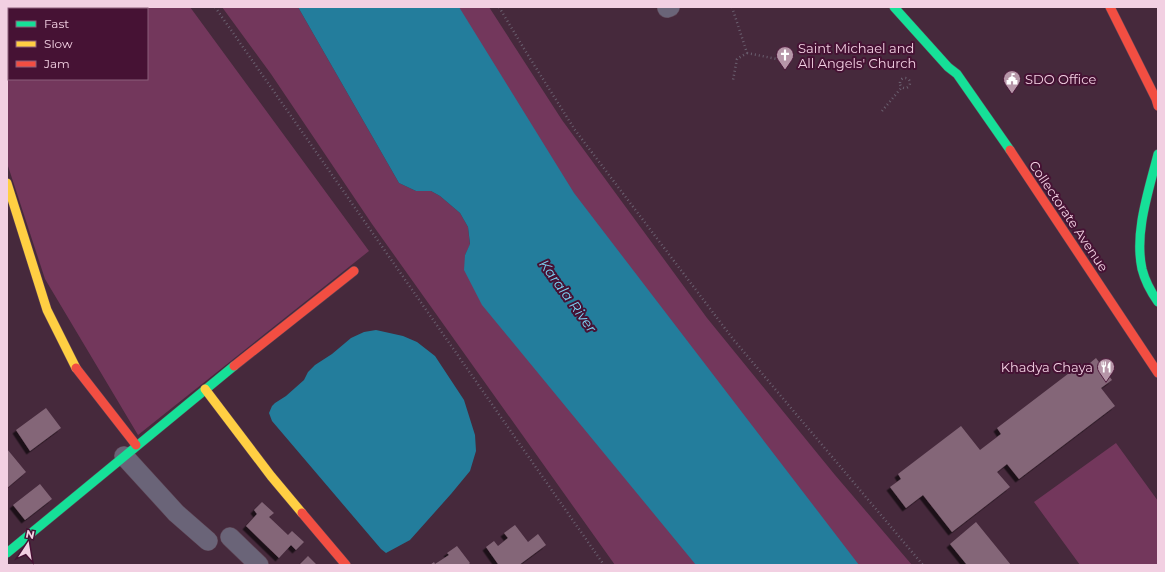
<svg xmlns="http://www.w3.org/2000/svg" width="1165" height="572" font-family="Montserrat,sans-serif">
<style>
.green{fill:#73375c;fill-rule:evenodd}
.water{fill:#237d9c}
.building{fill:#846678;filter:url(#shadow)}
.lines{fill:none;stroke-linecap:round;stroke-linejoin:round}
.street-casing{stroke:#5f4656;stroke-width:20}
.fast-casing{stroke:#5f4656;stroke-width:10}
.slow-casing{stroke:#5f4656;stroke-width:10}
.jam-casing{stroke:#5f4656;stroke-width:10}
.path{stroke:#6a5f6f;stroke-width:2.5;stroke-dasharray:1 3;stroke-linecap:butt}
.street{stroke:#6a6478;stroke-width:19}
.fast{stroke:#16e098;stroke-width:9}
.slow{stroke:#ffcf43;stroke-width:9}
.jam{stroke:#f24e42;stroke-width:9}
.labels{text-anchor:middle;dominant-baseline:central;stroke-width:4;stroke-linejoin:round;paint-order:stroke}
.poi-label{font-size:13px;fill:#f2d0e2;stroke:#461234;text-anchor:start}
.street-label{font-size:13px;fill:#f2d0e2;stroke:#461234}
.water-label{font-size:14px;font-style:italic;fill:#7ed2f2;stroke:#461234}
</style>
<defs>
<filter id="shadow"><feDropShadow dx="-3.5" dy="3.5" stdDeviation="0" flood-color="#0009"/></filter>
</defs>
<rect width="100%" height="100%" fill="#46293c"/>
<path class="green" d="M10 7H190L369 251 138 435 45 279 7 163V10ZM9 9H147V79H9Z
M222 7H298L399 183 416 191H431L440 196 460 213 468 227 470 245 465 255 700 565H615L372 224 271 74Z
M448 7H489L562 120 707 318 835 475 912 565H848L717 420Z
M1116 443 1158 501V565H1080L1034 502Z"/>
<path class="water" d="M298 7H459L574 193 859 565H696L482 305 464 270 465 255 470 244 468 227 460 213 440 196 431 191H416L399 183Z
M376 330 403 336 417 342 435 356 464 400 475 435 476 451 470 471 451 494 410 540 386 553 381 549 272 421 269 413 272 406 275 403 286 396 304 380 308 372 315 365 332 354 351 338 364 332Z"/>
<path class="building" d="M1096 358 1112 380 1101 388 1115 406 1019 479 1007 464 997 472 1010 487 952 532 923 495 906 508 890 487 901 479 898 474 961 426 980 450 1001 434 997 428 1081 364 1084 368Z
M46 408 61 428 30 451 16 430Z
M7 449 26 472 7 488Z
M40 484 52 499 25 520 13 505Z
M262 502 274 513 269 517 288 535 292 531 304 542 296 550 291 545 279 558 246 526 257 514 254 510Z
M976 522 1011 565H967L950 544Z
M515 525 528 542 538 534 546 545 519 565H497L498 564 486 547 494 541 498 546 508 538 504 533Z
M457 546 470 563 468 565H430L434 562 435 564 449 555 447 553Z
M308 556 317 565H299Z"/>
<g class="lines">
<g class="street-casing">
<path id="street" d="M667 8 670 7
M124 456 176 513 208 541
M230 537 259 565"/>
</g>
<g class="fast-casing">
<path id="fast" d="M894 7 948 67 957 74 1010 150
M1158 154C1149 190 1134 232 1142 269 1145 281 1151 292 1158 302
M7 553 234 366"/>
</g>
<g class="slow-casing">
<path id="slow" d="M7 183 47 310 76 368
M205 389 271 476 302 513"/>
</g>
<g class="jam-casing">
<path id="jam" d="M1110 7 1156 99 1158 106
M1010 150 1158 373
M234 366 354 271
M76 368 136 445
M302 513 346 565"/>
</g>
<path class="path" d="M215 7 604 565
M499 7 526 52 575 130 733 339 923 565
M732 7 747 53 737 59 733 80
M747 53 777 59
M900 83a5 5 0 1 1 10 0a5 5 0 1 1-10 0Z
M882 111 902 87"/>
<use href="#street" class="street"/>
<use href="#fast" class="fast"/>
<use href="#slow" class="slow"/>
<use href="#jam" class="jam"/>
</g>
<defs>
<g id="church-pin" transform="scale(0.9)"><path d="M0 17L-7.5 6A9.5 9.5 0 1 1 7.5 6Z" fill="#b696a8" stroke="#461234"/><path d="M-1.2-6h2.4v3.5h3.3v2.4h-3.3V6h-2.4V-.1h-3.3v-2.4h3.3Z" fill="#fff"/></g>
<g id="civic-pin" transform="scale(0.9)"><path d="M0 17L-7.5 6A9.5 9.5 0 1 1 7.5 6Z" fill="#b696a8" stroke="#461234"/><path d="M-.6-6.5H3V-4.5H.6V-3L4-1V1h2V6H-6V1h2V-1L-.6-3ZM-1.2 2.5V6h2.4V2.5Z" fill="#fff"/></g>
<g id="restaurant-pin" transform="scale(0.9)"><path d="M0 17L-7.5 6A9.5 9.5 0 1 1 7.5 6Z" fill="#b696a8" stroke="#461234"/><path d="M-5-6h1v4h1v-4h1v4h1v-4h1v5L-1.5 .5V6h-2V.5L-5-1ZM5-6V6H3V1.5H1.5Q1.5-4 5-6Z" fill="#fff"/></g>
</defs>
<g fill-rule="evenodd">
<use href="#church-pin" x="785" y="55"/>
<use href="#civic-pin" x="1012" y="79"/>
<use href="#restaurant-pin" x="1106" y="367"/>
</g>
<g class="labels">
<g class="poi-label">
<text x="798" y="48">Saint Michael and<tspan x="798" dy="15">All Angels' Church</tspan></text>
<text x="1025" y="79">SDO Office</text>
<text x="1093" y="367" text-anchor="end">Khadya Chaya</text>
</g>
<g class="street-label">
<text transform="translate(1069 216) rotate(56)">Collectorate Avenue</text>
</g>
<g class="water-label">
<text transform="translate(568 296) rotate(54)">Karala River</text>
</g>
</g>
<rect width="1165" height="572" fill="none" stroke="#f2d0e2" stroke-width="16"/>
<rect x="8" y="8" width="140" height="72" fill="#461234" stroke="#8b5e7a"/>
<rect x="16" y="21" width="20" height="6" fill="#16e098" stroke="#8b5e7a"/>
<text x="44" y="28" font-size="12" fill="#f2d0e2">Fast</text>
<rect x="16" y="41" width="20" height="6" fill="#ffcf43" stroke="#8b5e7a"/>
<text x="44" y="48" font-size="12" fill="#f2d0e2">Slow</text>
<rect x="16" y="61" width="20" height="6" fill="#f24e42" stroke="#8b5e7a"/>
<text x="44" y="68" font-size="12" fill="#f2d0e2">Jam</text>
<g transform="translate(28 544) rotate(12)" stroke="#461234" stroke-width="3" paint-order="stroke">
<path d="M0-3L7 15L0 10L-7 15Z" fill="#f2d0e2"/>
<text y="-6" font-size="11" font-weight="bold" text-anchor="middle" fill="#f2d0e2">N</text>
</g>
</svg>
